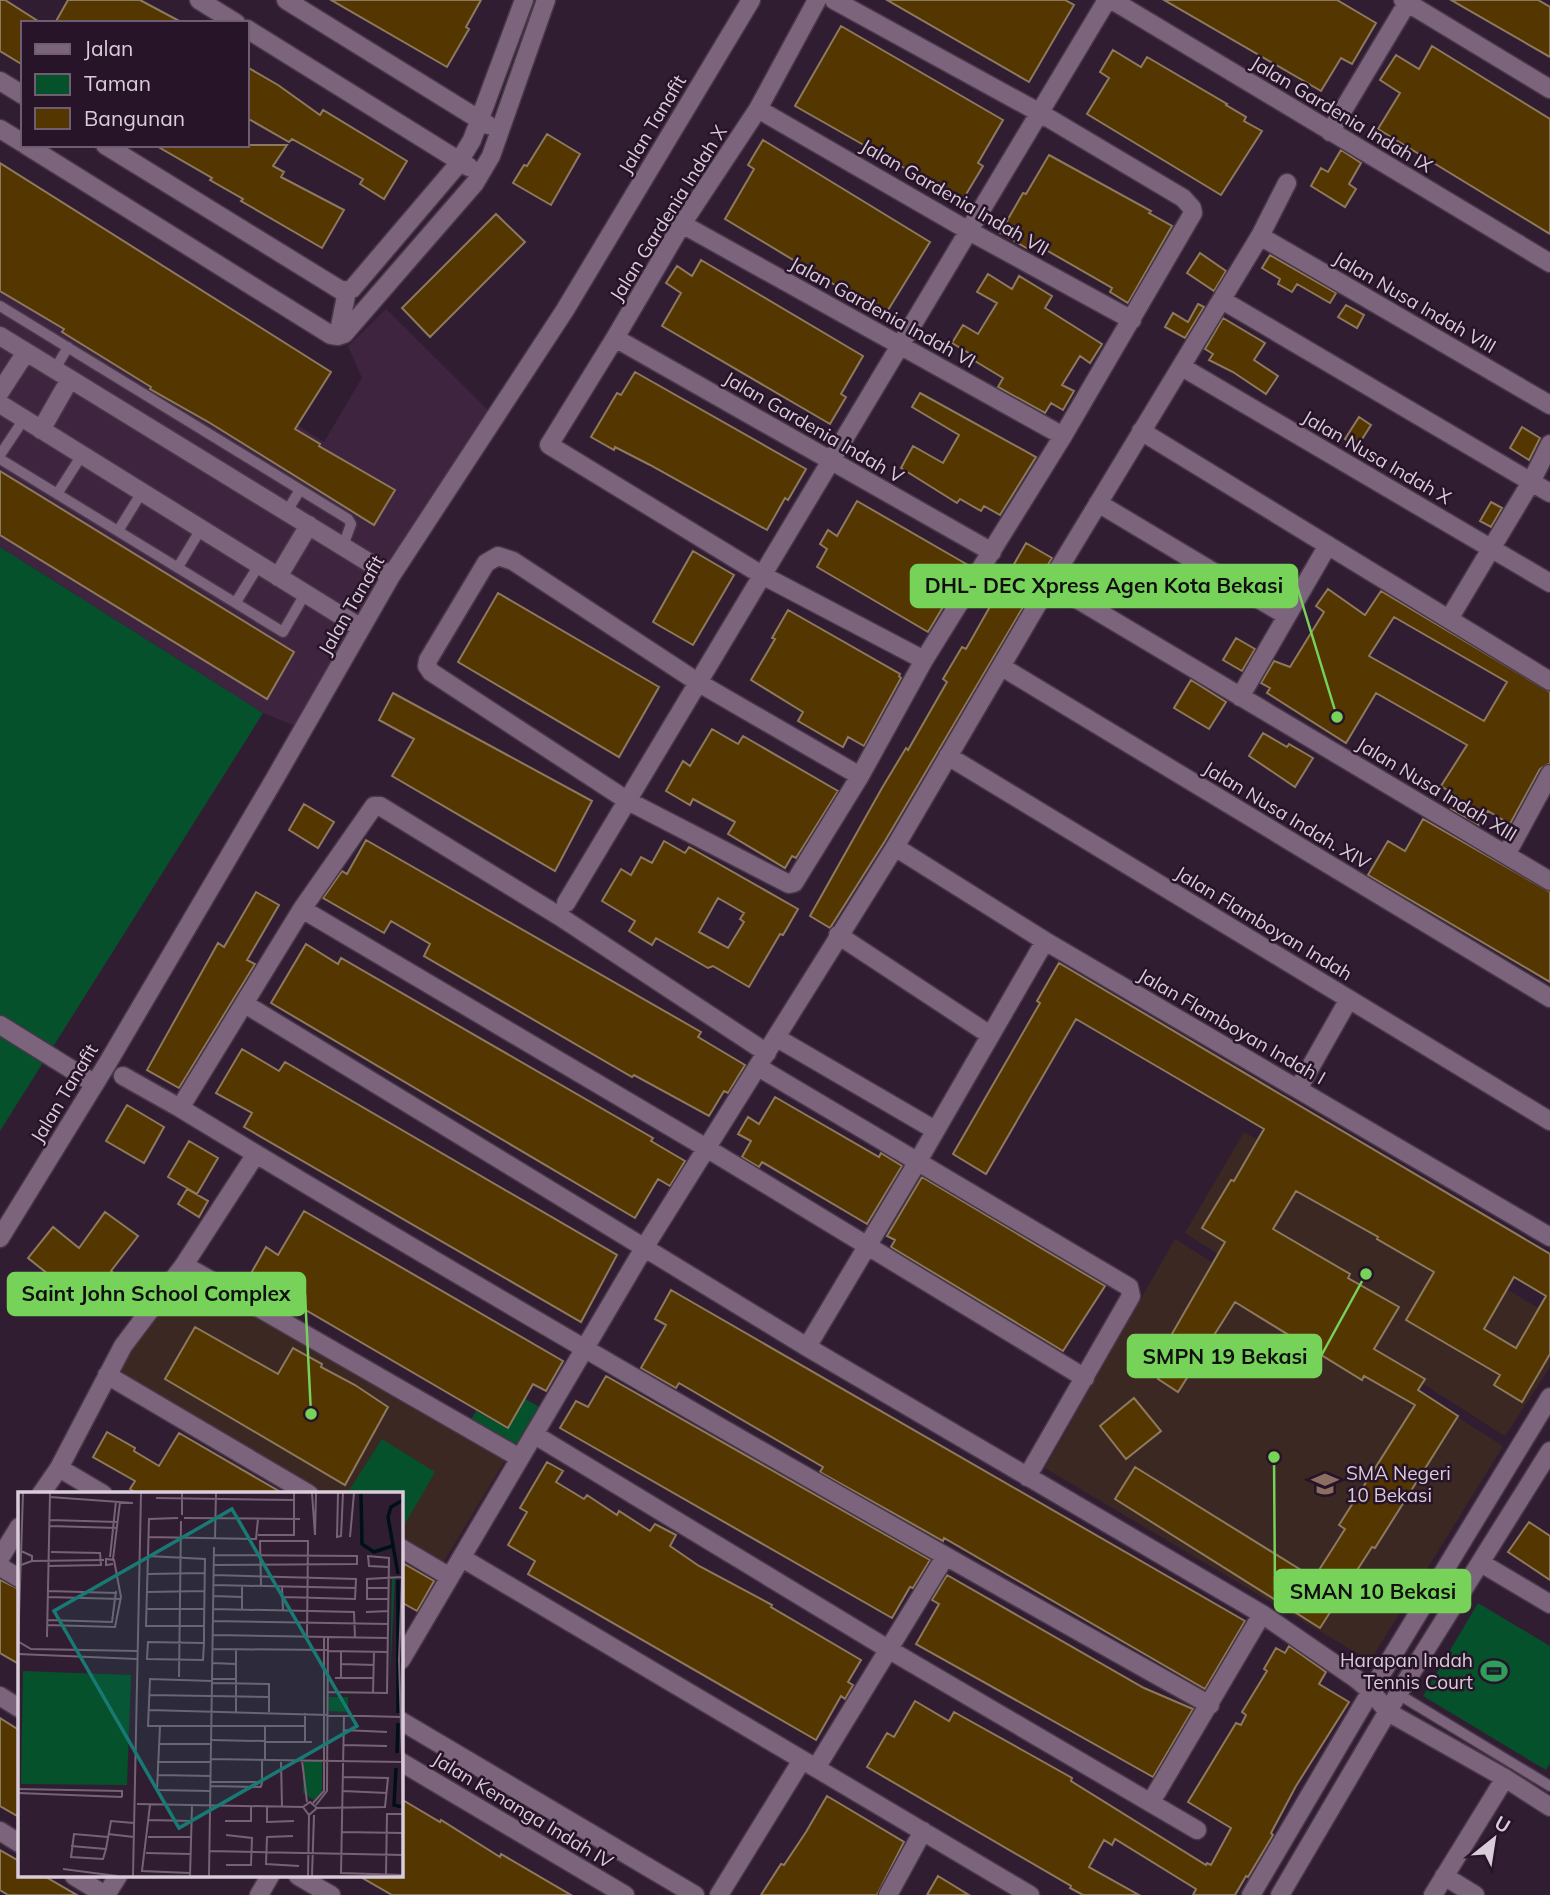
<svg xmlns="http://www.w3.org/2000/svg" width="1550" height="1895" font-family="Mulish,sans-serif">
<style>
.built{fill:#3e243e}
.education{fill:#3b2823}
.green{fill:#04512c}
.building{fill:#533600;stroke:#8d795e;stroke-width:2;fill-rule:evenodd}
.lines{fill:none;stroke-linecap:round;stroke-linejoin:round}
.lane-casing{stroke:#473747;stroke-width:13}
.street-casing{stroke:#473747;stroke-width:21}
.lane{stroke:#7c647c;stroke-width:10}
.street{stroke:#7c647c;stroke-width:18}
.labels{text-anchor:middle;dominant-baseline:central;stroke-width:5;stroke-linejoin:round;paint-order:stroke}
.street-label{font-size:19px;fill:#dacdda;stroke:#271428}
.poi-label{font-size:19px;fill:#dacdda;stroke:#271428;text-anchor:start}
.inset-river{fill:none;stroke:#001019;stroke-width:3.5}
.inset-road{fill:none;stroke:#756375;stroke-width:2}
.view{fill:#197a73;fill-opacity:0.15;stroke:#197a73;stroke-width:3.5}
.inset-edge{fill:none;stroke:#dacdda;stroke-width:3.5}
.leader{fill:none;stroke:#77d259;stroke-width:2.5}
.callout-dot{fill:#77d259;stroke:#271428;stroke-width:2.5}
.callout{fill:#77d259;stroke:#77d259;stroke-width:2.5}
.callout-label{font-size:21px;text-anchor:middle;font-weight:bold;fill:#111}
</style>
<rect width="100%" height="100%" fill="#311d32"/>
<path class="built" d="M0 237 324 442 362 378 348 346 386 309 492 414 298 727 263 713 0 547Z"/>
<path class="education" d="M1244 1132 1550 1315V1367L1505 1436 1185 1233Z
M1175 1239 1503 1446 1370 1661 1045 1468Z
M185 1272 507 1457 443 1563 401 1538V1494H326L117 1372Z"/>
<path class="green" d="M0 547 263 713 0 1131Z
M518 1395 545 1410 519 1455 468 1425 476 1411 501 1425Z
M382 1439 435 1472 405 1524 401 1522V1494H353L348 1492Z
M1478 1603 1550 1646V1763L1546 1770 1423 1696Z"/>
<path class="building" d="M0 0H5L41 23H23V65L0 51Z
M68 0H140L183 23H55Z
M331 0H481L466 27 469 29 447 67Z
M887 0H1065L1074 5 1029 82Z
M1164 0H1337L1376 23 1352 64 1341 58 1321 91Z
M1451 0H1538L1550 7V57Z
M841 26 1003 120 978 163 983 166 959 206 926 187 929 182 795 106Z
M1432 46 1550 119V234L1378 129 1400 93 1380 80 1396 55 1419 69Z
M1113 50 1141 67 1147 57 1227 104 1226 105 1246 117 1244 121 1262 131 1221 195 1087 114 1109 78 1100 72Z
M247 67 278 85 320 115 323 110 407 161 384 199 360 184 363 179 292 139 289 142 247 118Z
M547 134 580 154 551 205 513 183 524 165 527 166Z
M763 140 930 242 885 315 725 219 754 169 748 165Z
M155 145H287L273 166 284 172 281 177 344 210 322 248 241 201 243 199 210 180 212 178Z
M1341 150 1361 163 1349 184 1356 189 1345 207 1311 186 1321 168 1328 172Z
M1049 155 1151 211 1149 213 1172 226 1128 303 1110 292 1112 288 1034 243 1030 250 1000 233 1023 193 1026 194Z
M0 163 331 372 295 429 320 444 319 446 395 490 374 525 210 423 150 389 151 387 62 332 64 329 0 291Z
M496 214 525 242 430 337 402 308Z
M1200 253 1226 271 1214 291 1187 273Z
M1270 255 1336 293 1330 303 1297 284 1292 292 1278 284 1280 279 1262 268Z
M701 260 863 356 841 394 846 397 830 424 662 326 681 293 666 283 677 266 692 276Z
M988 274 1012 289 1019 276 1052 296 1045 308 1102 344 1090 363 1080 356 1062 385 1074 391 1063 410 1051 403 1045 413 998 387 1003 378 970 358 972 355 952 343 963 325 978 334 997 303 977 292Z
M1198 304 1204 307 1185 338 1165 327 1173 313 1188 322Z
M1346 305 1364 315 1357 328 1338 317Z
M1223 318 1265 343 1254 360 1278 376 1266 394 1233 372 1209 360 1213 354 1205 349Z
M635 372 806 469 788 500 785 498 767 530 650 465 615 447 614 450 591 437 617 393 621 395Z
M920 393 1036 457 1000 515 984 506 981 511 960 499 957 503 901 468 913 446 943 463 959 435 912 407Z
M1359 417 1371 425 1357 447 1345 439Z
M1522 427 1540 438 1529 460 1510 448Z
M0 471 294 652 267 699 0 535Z
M857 501 968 565 928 632 817 567 827 549 820 544 828 530 837 536Z
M1491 502 1502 508 1491 527 1480 521Z
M1026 543 1052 558 885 841 830 928 810 916 882 788 906 748 908 750 947 682 943 679 962 647 966 649Z
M693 551 734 575 693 645 653 622Z
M1328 589 1365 615 1381 591 1550 692V763L1540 769 1510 824 1488 811 1479 825 1451 809 1458 797 1441 786 1467 745 1376 693 1346 743 1267 693 1270 688 1261 683 1274 661 1290 667 1324 612 1316 606ZM1394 617 1507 682 1484 721 1369 656Z
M498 593 659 687 619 757 458 662Z
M788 610 900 674 899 676 901 678 864 746 848 737 843 747 798 721 803 712 751 680 775 639 772 638Z
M1236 638 1255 649 1242 671 1223 660Z
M1191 680 1226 702 1209 729 1174 708Z
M393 693 592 801 555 871 392 776 414 739 379 720Z
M712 729 738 744 743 736 838 791 796 858 792 856 785 868 728 834 735 822 693 799 690 805 666 791 683 761 690 766Z
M1263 733 1287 747 1289 744 1313 758 1295 787 1249 756Z
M304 804 334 822 318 848 289 830Z
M1423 819 1550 892V982L1368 875 1388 841 1405 851Z
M366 840 701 1032 698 1037 745 1065 728 1093 724 1091 709 1116 634 1075 632 1077 424 956 430 944 391 921 384 933 323 898 342 871 347 874Z
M664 841 685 853 689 847 798 909 783 935 780 934 749 987 713 966 708 968 656 938 652 945 629 931 635 921 602 901 621 869 631 875 641 857 652 863ZM718 898 744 913 740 919 744 922 728 948 699 932Z
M256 892 279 905 247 960 255 964 179 1088 147 1070 218 943 224 947Z
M306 944 338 964 341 958 653 1138 651 1141 685 1161 670 1186 658 1179 635 1218 271 1003Z
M1059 963 1550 1254V1354L1522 1402 1494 1385 1500 1375 1406 1320 1434 1272 1377 1239 1378 1237 1296 1191 1273 1229 1350 1274 1348 1278 1399 1307 1374 1349 1425 1379 1418 1390 1458 1416 1375 1548 1372 1547 1320 1628 1115 1499 1135 1467 1314 1578 1345 1529 1339 1525 1415 1405 1364 1376 1362 1380 1235 1302 1178 1392 1158 1379 1163 1370 1154 1365 1225 1242 1202 1228 1231 1180 1234 1181 1264 1129 1076 1019 986 1174 953 1154 1040 1003 1037 1001ZM1514 1277 1546 1296 1516 1348 1484 1329Z
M242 1049 279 1071 285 1062 617 1255 581 1322 244 1127 252 1113 216 1093Z
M775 1097 879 1157 881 1153 902 1166 867 1224 762 1162 759 1167 742 1157 751 1141 738 1134 748 1117 759 1124Z
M127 1105 164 1127 144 1163 106 1141Z
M189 1141 218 1158 197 1194 168 1177Z
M922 1177 1105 1286 1063 1351 891 1247 895 1240 887 1236Z
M187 1189 208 1201 199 1217 178 1204Z
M304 1211 563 1361 546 1391 533 1384 508 1428 249 1277 266 1247 278 1255Z
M105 1212 138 1236 111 1271 131 1286 111 1312 68 1280 63 1286 28 1258 53 1227 79 1248Z
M671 1290 1245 1621 1205 1689 944 1538 943 1541 820 1472 823 1467 679 1383 676 1388 641 1368 666 1325 655 1319Z
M195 1327 278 1374 293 1348 322 1364 321 1367 355 1385 388 1407 345 1485 165 1379Z
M606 1376 930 1560 913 1588 910 1587 892 1618 560 1428 576 1401 588 1407Z
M1134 1398 1161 1431 1126 1459 1100 1426Z
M107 1432 135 1448 134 1451 159 1466 179 1433 284 1494H138L130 1489 135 1481 93 1457Z
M547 1462 563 1471 556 1482 584 1499 587 1495 617 1515 619 1511 650 1531 655 1524 676 1535 670 1546 699 1566 772 1605 771 1607 861 1660 848 1682 853 1685 845 1699 841 1696 816 1740 528 1574 535 1561 508 1545 527 1512 520 1508Z
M1529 1522 1550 1536V1580L1508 1552Z
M401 1562 434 1581 417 1611 401 1602Z
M947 1575 1144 1688 1193 1709 1153 1777 916 1644 939 1604 932 1600Z
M0 1580 19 1589V1664L0 1653Z
M1289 1646 1326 1672 1319 1684 1349 1702 1296 1786 1271 1833 1273 1835 1248 1877 1246 1876 1235 1895H1193L1196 1889 1115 1839 1112 1845 1104 1840 1089 1867 1139 1895H1083L1070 1888 1071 1886 867 1767 887 1733 894 1737 915 1701 949 1721 954 1712 1024 1751 1072 1778 1071 1781 1206 1865 1207 1863 1211 1865 1231 1828 1188 1802 1236 1723 1241 1725 1246 1715 1242 1712 1267 1671 1264 1669 1276 1648 1285 1653Z
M0 1718 19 1730V1817L0 1806Z
M827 1796 904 1842 877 1895H761L781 1864 784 1865 806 1832Z
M401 1799 440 1822 441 1820 500 1857 501 1854 571 1895H392L359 1876H401Z
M0 1850 19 1861V1876H44L77 1895H8L0 1890Z
M938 1876 969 1895H927Z"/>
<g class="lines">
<g class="lane-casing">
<path id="lane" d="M0 306 348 519 351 524 343 546
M55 369 68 347
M0 455 24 419
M0 459 283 632 305 594
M57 494 82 455
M287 511 300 490
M118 531 142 492
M178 567 201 529
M236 602 259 565
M1398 1694 1550 1786"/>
</g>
<g class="street-casing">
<path id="street" d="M199 0 236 23
M286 0 488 125
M817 0 758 109 682 224 615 338 549 445 762 575 924 660
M834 0 1040 113 1183 198 1192 208 1193 213 1063 436 924 660 860 776 794 883 789 884 628 801 431 672 427 666 428 660 486 563 498 556 513 561 699 683 860 776
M1112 0 1550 263
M1403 0 1550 89
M247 29 469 167
M0 81 23 95
M758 109 969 231 1132 320
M0 129 23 143
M1330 132 1409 0
M26 145 331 335 338 336 344 334 475 183 491 156 546 0
M105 145 342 291 352 289 455 168 472 140 524 0
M682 224 1063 436
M1260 236 1550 405
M1222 300 1550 493
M0 336 391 576
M338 336 347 291
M615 338 992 552
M1182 367 1550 583
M0 392 26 352
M0 404 361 628
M41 430 70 379
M1141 431 1550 681
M1098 503 1287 616
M278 577 309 525
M1050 583 1550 881
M1449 619 1531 482 1550 444
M1002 667 1550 998
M1240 697 1328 545
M948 756 1550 1121
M895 847 1045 941 1550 1237
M1506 855 1550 774
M566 903 1107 0
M302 909 703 1146 1085 1378
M838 935 990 1035
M245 1004 807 1347 1262 1614 1355 1678 1371 1691 1388 1712 1505 1778 1550 1807
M0 1025 95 1084
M777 1038 935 1130
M767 1053 559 916 380 806H374L302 909 180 1108C519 1314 863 1511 1210 1705
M758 1067 1129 1287 1131 1296 1027 1477
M123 1076 180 1108
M1298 1089 1349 999
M0 1238 107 1064 274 780 391 576 565 310 751 0
M184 1265 520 1458
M807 1347 918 1161 1045 941
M107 1375 309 1494
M535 1435 888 1649 1197 1830
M59 1468 103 1494
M41 1494 59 1468 123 1346 184 1265 256 1154
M401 1548 450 1577
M0 1558 19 1527
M462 1558 1030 1895
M0 1563 2 1568 19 1578
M1481 1563 1550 1604
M401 1660 644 1248 895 847 1050 583 1260 236 1287 183
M0 1696 19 1708
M401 1721 695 1895
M401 1762 625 1895
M816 1768 945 1557
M1151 1802 1262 1614
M0 1831 19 1843
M74 1876 105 1895
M298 1876 331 1895
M1444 1876 1475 1895
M106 1895 118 1876
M259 1895 270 1876
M719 1895 802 1760
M888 1895 923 1831
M1251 1895 1371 1691 1550 1397
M1280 1895 1398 1694 1550 1451
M1433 1895 1505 1778"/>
</g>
<use href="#lane" class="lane"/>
<use href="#street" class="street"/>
</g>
<defs>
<g id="school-bare" transform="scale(2.1)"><path d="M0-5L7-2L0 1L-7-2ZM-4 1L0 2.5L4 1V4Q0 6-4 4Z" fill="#8d6e63" stroke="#271428" stroke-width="2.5" paint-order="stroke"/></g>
<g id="stadium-bare" transform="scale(2.1)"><path d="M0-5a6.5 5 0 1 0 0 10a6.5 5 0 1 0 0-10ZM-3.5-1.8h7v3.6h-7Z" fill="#2e9e5b" stroke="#271428" stroke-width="2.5" paint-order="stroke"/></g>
</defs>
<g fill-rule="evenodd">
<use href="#school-bare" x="1325" y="1484"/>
<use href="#stadium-bare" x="1494" y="1671"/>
</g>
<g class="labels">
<g class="street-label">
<text transform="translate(1342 114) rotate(31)">Jalan Gardenia Indah IX</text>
<text transform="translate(652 124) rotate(-59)">Jalan Tanafit</text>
<text transform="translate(955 197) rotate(30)">Jalan Gardenia Indah VII</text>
<text transform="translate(668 213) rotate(-58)">Jalan Gardenia Indah X</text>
<text transform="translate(1415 302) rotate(30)">Jalan Nusa Indah VIII</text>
<text transform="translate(883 312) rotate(29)">Jalan Gardenia Indah VI</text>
<text transform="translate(814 427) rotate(30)">Jalan Gardenia Indah V</text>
<text transform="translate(1377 457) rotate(30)">Jalan Nusa Indah X</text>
<text transform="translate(351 605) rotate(-60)">Jalan Tanafit</text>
<text transform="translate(1437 789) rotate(31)">Jalan Nusa Indah XIII</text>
<text transform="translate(1287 815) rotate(31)">Jalan Nusa Indah. XIV</text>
<text transform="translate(1264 923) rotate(31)">Jalan Flamboyan Indah</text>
<text transform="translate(1232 1026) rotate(30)">Jalan Flamboyan Indah I</text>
<text transform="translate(64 1093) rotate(-59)">Jalan Tanafit</text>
<text transform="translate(523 1810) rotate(31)">Jalan Kenanga Indah IV</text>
</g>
<g class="poi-label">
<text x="1346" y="1473">SMA Negeri<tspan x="1346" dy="22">10 Bekasi</tspan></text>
<text x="1473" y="1660" text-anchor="end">Harapan Indah<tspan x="1473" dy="22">Tennis Court</tspan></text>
</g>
</g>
<g transform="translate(18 1492)">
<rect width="385" height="385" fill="#311d32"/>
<path d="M374 85H377L372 188ZM5 179 113 183 109 293 3 292ZM311 205H330V220L311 219ZM286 269H304V301L296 308 285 301Z" fill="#04512c"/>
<path class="inset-river" d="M343 1 344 52 356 60 374 54M380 82 370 25 373 15 385 8M380 88V221M379 261 380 231M378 276 376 313 385 315"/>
<path class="inset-road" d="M164 1V23M294 1 297 43 298 1M320 1 319 45 323 44 325 1M32 5 115 11M138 6 276 8M160 26 131 27 128 134H186M166 26 282 27M32 28 100 30M32 34 99 36M240 43H276V1M130 45 238 47 240 27M332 45 336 1M197 46 198 1M385 63 381 168 385 299M130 64 187 67 186 134V151L185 168 129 167 130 150 186 151M92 65 98 9M95 67 102 10M14 69 86 68M3 73 14 69V64L3 59M196 73 339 72V64L196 63M31 74 83 73 82 61 33 60M130 82 187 81M196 83 338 87 337 107 265 105M195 93 338 96M224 94V117M243 94 242 49H290L289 145M264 95 265 118M349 96H371M30 99 99 101M129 100 187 99M195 104 224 105M30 105 102 107M371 107H349V87L384 85M129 117H186M195 117 336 120 337 146M348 120 371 119M29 128 94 130 98 99M195 129 371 132M29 133 97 135 103 105 96 68 88 67V73L95 72M195 143 370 146M29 145 32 1M1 150 13 157 119 159M0 157 5 1M195 157 309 158M310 159 370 160M0 162 119 167M194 171 218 172M323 172 356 173M161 185 163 29M317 186H355M323 186V159M194 187H218M194 189 132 187 130 234H287M193 191 251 192V220M309 200 369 201 371 66 350 64 351 74 371 75M355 201 356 160M131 203 252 205M131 218 383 225M218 220V158M326 223 323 381 385 383M142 234 139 298 192 299M326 238 369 240M192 248 294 250M287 249V221M141 252H192M325 253 369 254M192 267 384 270M247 268V235M263 268 264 315M284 268 289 310M139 270H192M140 283 192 284M192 290H244L243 295M244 290V268M192 294 243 295M0 297 104 299V305M325 299 369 301M0 301 104 305M295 311 306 299V145M119 312 285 315M132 313 124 379 172 381M298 313 309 299 310 146M249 314V330L276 329M299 316 291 323 285 315 292 310 299 316 367 315 370 286 325 285M131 328 174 329M207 329H233V314M323 340 385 341M90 342 116 345M208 343 234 346 233 373H208M275 344 249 345 248 372 281 374M90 345 56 342 53 365 85 367 88 357 93 329 116 331M130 345H173M53 354 88 357M191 359 385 363M128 361 172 362M45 377 99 384M368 382 369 322H385M115 384 123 1M172 384 174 314M191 384 196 55M290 384 291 323M294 384 296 323"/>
<path class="view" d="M214 17 339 234 161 336 36 119Z"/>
<rect width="385" height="385" class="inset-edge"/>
</g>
<path class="leader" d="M1337 717L1297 586M311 1414L305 1294M1366 1274L1321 1356M1274 1457L1275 1591"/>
<g class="callout-dot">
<circle cx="1337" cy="717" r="7"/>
<circle cx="311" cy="1414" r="7"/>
<circle cx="1366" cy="1274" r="7"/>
<circle cx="1274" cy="1457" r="7"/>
</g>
<g class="callout">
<rect x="911" y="565" width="386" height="42" rx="7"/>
<rect x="8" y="1273" width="297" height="42" rx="7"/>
<rect x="1128" y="1335" width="193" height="42" rx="7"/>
<rect x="1275" y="1570" width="195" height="42" rx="7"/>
</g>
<g class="callout-label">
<text x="1104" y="593">DHL- DEC Xpress Agen Kota Bekasi</text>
<text x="156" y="1301">Saint John School Complex</text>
<text x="1225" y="1364">SMPN 19 Bekasi</text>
<text x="1373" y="1599">SMAN 10 Bekasi</text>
</g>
<rect x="21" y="21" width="228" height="126" fill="#271428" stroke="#6f5e6f" stroke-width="2"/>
<rect x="35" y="44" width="35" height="10" fill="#7c647c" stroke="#6f5e6f" stroke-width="2"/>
<text x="84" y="56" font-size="21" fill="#dacdda">Jalan</text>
<rect x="35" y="74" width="35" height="21" fill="#04512c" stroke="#6f5e6f" stroke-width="2"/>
<text x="84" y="91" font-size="21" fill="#dacdda">Taman</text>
<rect x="35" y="108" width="35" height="21" fill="#533600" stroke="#6f5e6f" stroke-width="2"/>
<text x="84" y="126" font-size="21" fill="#dacdda">Bangunan</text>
<g transform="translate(1494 1839) rotate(30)" stroke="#271428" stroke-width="5" paint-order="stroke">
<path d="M0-5L12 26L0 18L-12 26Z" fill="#dacdda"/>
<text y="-10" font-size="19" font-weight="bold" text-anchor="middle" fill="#dacdda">U</text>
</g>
</svg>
